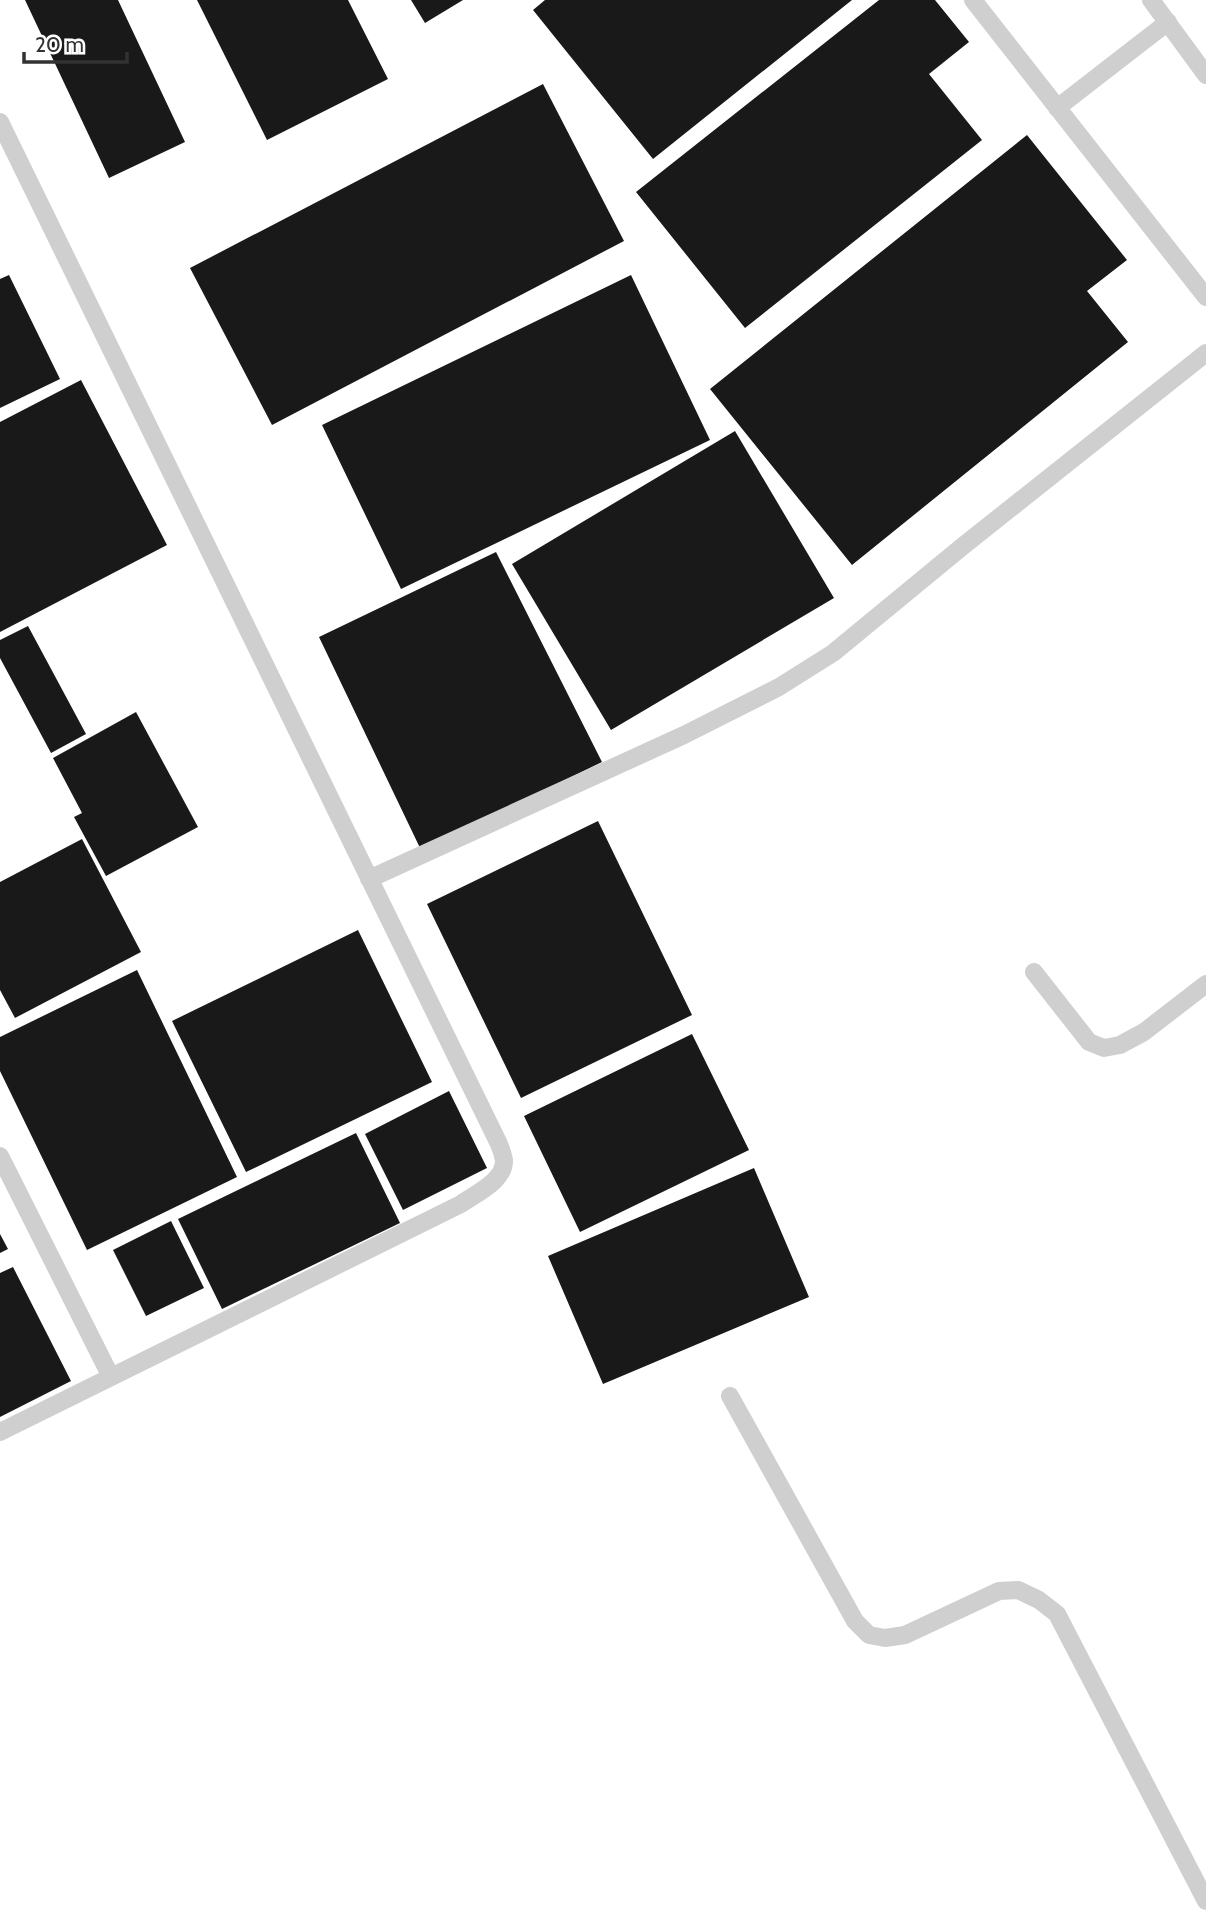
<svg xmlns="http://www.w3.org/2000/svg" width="1206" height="1918" font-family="Cabin,sans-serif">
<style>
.building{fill:#191919}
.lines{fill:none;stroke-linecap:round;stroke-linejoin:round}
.lane{stroke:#cfcfcf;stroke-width:18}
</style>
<rect width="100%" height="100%" fill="#fff"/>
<path class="building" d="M25 0H118L185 142 109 178Z
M197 0H348L388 79 267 140Z
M411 0H463L425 23Z
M545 0H852L653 159 533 10Z
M879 0H935L969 42 929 74 982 140 745 328 636 192Z
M543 84 624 241 272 425 190 268Z
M1027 135 1127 260 1087 291 1128 342 852 565 710 389Z
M9 275 60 379 0 408V279Z
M631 275 710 440 401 589 322 425Z
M81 380 167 545 0 632V422Z
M735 431 834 598 611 730 512 564Z
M496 552 602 762 421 850 319 637Z
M28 626 86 734 51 753 0 658V640Z
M136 712 198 827 106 876 74 817 82 813 53 758Z
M598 821 692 1015 521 1098 427 904Z
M82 839 141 952 15 1018 0 990V882Z
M358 930 432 1082 246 1172 172 1021Z
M137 970 237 1177 87 1250 0 1071V1037Z
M692 1034 749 1150 580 1232 524 1116Z
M449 1091 487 1168 403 1210 365 1134Z
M356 1133 400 1223 222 1309 178 1219Z
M754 1168 809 1297 603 1384 548 1256Z
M171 1221 204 1288 146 1316 113 1250Z
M0 1234 8 1249 0 1253Z
M13 1267 71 1381 0 1417V1273Z"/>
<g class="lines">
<path class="lane" d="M973 0 1206 297
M1151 0 1206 75
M1057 108 1168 22
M0 122 499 1144C501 1149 503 1155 504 1160 505 1181 475 1194 461 1204L0 1432
M369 879 684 735 779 687 833 653 963 546 1206 353
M1034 972 1089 1042 1104 1048 1120 1045 1144 1032 1206 984
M0 1156 111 1377
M730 1396 855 1621 869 1635 885 1638 905 1635 999 1591 1018 1590 1039 1600 1057 1614 1206 1901"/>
</g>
<path d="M24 52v10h103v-10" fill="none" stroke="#323232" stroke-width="3.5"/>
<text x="35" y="52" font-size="21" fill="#323232" stroke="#ffffff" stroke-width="5" paint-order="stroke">20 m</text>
</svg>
